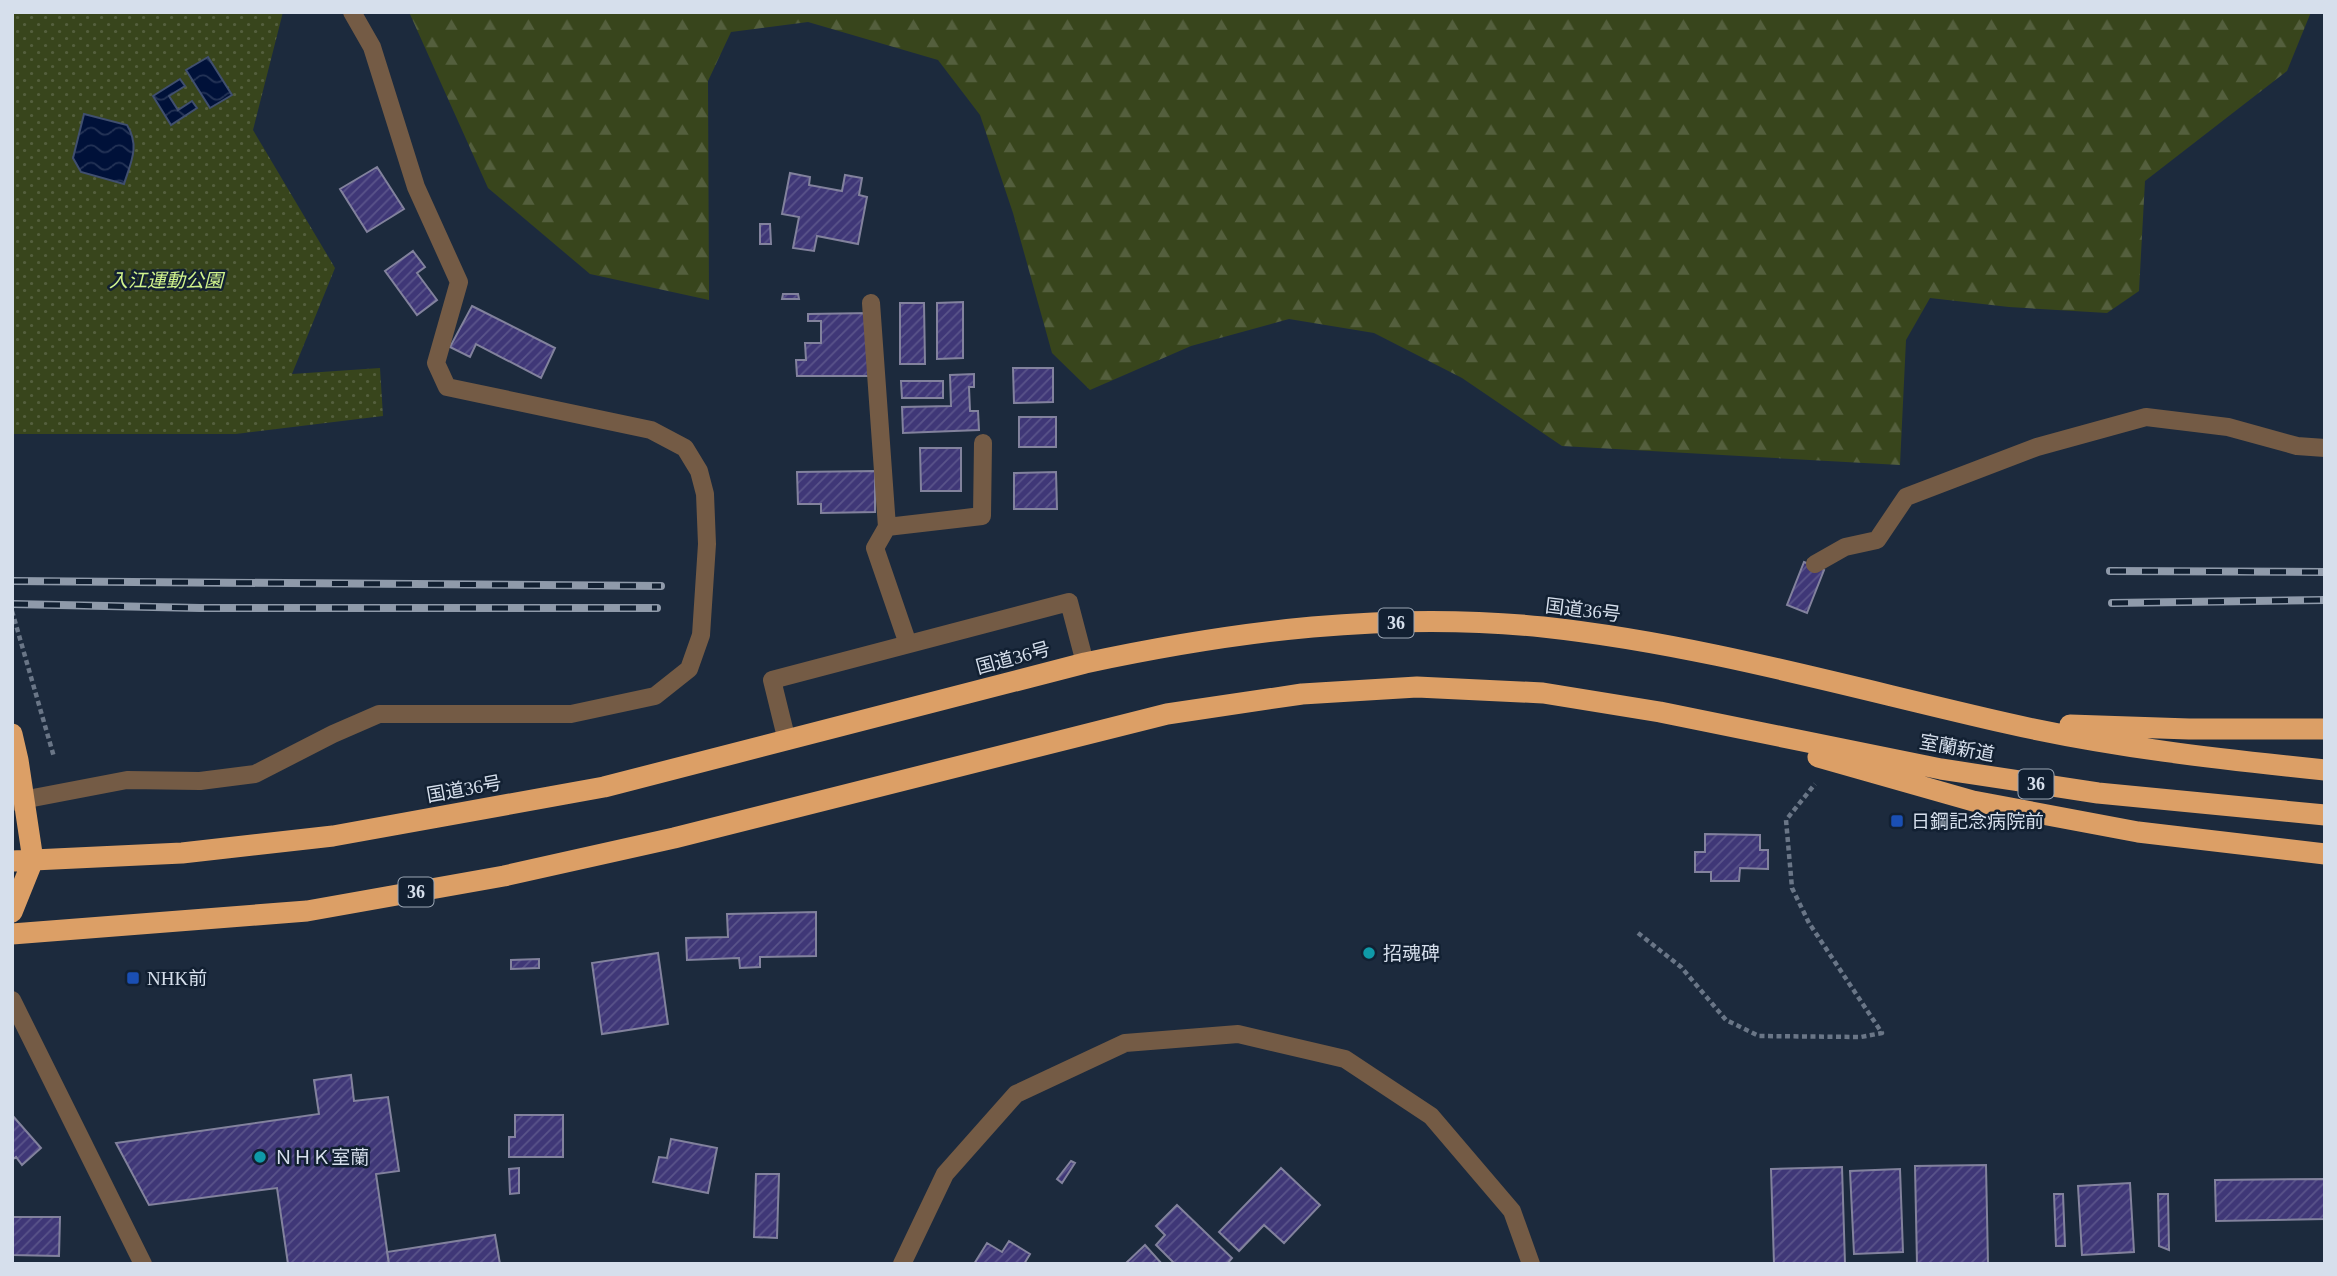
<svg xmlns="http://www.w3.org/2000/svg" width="2337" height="1276" font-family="'Times New Roman','Noto Sans JP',serif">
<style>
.grass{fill:url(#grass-dots)}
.forest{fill:url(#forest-firs)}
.water{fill:url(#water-waves);stroke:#404f6f;stroke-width:2}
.building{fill:url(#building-hatch);stroke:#82829d;stroke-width:2}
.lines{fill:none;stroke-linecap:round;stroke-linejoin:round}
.path{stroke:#6a7687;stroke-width:4.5;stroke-dasharray:5 3.5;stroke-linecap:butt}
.minor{stroke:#745b45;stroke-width:18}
.highway{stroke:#dc9f66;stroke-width:21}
.rail-casing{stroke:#8f9aaa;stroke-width:8}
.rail{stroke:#122032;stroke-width:5;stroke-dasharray:16;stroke-linecap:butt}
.transit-dot{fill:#1a4fb4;stroke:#122032;stroke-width:2.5}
.culture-dot{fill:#0f9aa8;stroke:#122032;stroke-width:2.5}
.labels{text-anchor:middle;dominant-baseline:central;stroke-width:5;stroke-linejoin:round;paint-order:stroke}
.shield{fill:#122032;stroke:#9ba6b4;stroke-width:2}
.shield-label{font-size:18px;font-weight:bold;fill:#d6dfec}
.park-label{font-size:19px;font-style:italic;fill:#d0f38c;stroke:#122032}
.street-label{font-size:19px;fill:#d6dfec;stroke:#122032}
.poi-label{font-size:19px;fill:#d6dfec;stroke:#122032;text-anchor:start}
</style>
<defs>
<pattern id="grass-dots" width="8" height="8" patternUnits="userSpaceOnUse" patternTransform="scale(1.75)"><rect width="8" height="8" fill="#38451c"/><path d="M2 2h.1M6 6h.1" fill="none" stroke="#545f3d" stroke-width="1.8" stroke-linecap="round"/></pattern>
<pattern id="forest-firs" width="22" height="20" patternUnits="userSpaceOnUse" patternTransform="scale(1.75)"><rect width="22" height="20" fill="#38451c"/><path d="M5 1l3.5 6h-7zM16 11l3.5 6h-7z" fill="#545f3d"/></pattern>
<pattern id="water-waves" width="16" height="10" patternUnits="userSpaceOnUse" patternTransform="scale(1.75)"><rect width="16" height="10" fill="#001139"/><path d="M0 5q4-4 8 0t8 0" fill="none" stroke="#243356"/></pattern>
<pattern id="building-hatch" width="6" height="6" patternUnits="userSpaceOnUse" patternTransform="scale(1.75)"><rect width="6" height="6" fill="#3f3777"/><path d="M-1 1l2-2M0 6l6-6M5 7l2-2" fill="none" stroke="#5a548a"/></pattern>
</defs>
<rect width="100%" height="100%" fill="#1c2a3d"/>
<path class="grass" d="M12 12H283L253 130 335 268 292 374 380 368 383 416 236 434H12Z"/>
<path class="forest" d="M409 12H2311L2287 71 2145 181 2139 291 2107 313 2009 307 1930 298 1906 340 1900 465 1562 446 1462 378 1374 333 1289 319 1191 346 1090 390 1052 353 1013 213 980 115 938 60 808 22 731 32 708 81 709 300 590 274 488 188Z"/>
<path class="water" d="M208 57 232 95 210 108 186 70Z
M180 79 185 86 169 96 178 110 192 101 197 108 171 125 153 96Z
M84 114 127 125C140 146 131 162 124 184L81 172 73 158Z"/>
<path class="building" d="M377 167 404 209 367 232 340 189Z
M790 173 810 177 809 185 842 191 845 175 862 178 859 195 867 197 858 244 817 236 814 251 793 248 799 217 782 214Z
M760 224H770L771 244H760Z
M413 251 425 267 417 273 437 300 417 315 385 271Z
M783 294H798L799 299H782Z
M963 302V358L937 359V303Z
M900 303H924L925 364H900Z
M472 306 555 348 541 378 476 344 470 357 450 347Z
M871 313 872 376H797L796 360H806L805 343H821V321H808V314Z
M1013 368H1053V402L1014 403Z
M974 374V387H969L970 411H978L979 430 903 433 902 407 951 406 950 375Z
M901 381H943V398H902Z
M1019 417H1056V447H1019Z
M920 448H961V491H921Z
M875 471V512L821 513V504H798L797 472Z
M1056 472 1057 509H1014V473Z
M1804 562 1824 570 1807 613 1787 605Z
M1705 834 1760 835V850H1768V869L1740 868 1739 881H1711V872H1695V852H1705Z
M816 912V956L760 957V967L740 968 739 958 687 960 686 938 728 937 727 914Z
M658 953 668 1024 602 1034 592 963Z
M539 959V968L511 969V960Z
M351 1075 354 1101 388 1097 399 1171 376 1174 389 1264H288L277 1188 149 1205 116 1143 319 1114 314 1080Z
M12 1115 41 1148 22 1165 16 1157 12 1160Z
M515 1115H563V1157H509V1137H515Z
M671 1139 717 1148 708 1193 653 1182 659 1157 667 1158Z
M1071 1161 1075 1163 1062 1183 1057 1179Z
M1986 1165 1988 1264H1917L1915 1166Z
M1842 1167 1845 1264H1774L1771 1169Z
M519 1168V1193L510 1194 509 1169Z
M1281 1168 1320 1205 1284 1243 1264 1225 1239 1251 1219 1232Z
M1900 1169 1903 1252 1854 1254 1850 1171Z
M756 1174H779L777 1238 754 1237Z
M2325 1179V1219L2216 1221 2215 1180Z
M2130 1183 2134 1252 2082 1255 2078 1186Z
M2054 1194H2063L2065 1246H2056Z
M2158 1194H2168L2169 1250 2159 1246Z
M1177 1205 1232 1258 1227 1264H1175L1156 1245 1165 1235 1156 1226Z
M12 1217H60L59 1256 12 1255Z
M495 1235 500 1264H389L387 1252Z
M1009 1241 1030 1254 1024 1264H974L987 1243 1002 1252Z
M1145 1245 1162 1264H1125Z"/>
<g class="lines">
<path class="path" d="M12 611 54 757
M1638 933 1681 967 1726 1020 1759 1036 1861 1037 1882 1033 1809 923 1792 888 1786 820 1815 784"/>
<path class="minor" d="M871 303 887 527 875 548 908 644
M887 527 982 516 983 443
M1815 564 1845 547 1877 540 1906 497 2037 447 2146 417 2228 427 2297 446 2325 448
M787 741 772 680 1069 602 1085 663
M12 802 127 780 200 781 255 774 333 734 379 714H571L655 696 689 669 701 635 707 544 705 494 699 471 685 448 651 430 447 387 436 363 459 282 416 187 372 47 352 12
M12 1000 143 1264
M902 1264 945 1174 1016 1094 1125 1043 1238 1034 1345 1059 1431 1116 1512 1211 1531 1264"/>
<path class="highway" d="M2070 725 2189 729H2325
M12 734 18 760 33 860 12 912
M1818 757 1973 801 2138 832 2325 854
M12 861 182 853 333 836 604 787 1085 663C1235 631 1389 611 1543 627 1700 644 1852 688 2006 723 2111 747 2218 759 2325 770
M12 934 307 911 504 876 674 838 1167 714 1302 694 1417 687 1543 693 1660 712 1941 769 2098 793 2325 815"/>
<g class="rail-casing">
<path id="rail" d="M2110 571 2325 572
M12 581 661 586
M2112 603 2325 600
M12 604 200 608H657"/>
</g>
<use href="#rail" class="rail"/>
</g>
<g class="transit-dot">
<rect x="1890" y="814" width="14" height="14" rx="3.5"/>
<rect x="126" y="971" width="14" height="14" rx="3.5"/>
</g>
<g class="culture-dot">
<circle cx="1369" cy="953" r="7"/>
<circle cx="260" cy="1157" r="7"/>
</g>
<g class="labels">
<g class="shield">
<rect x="1378.5" y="608.5" width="35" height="29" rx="5"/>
<rect x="2018.5" y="769.5" width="35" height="29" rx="5"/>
<rect x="398.5" y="877.5" width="35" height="29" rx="5"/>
</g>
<g class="shield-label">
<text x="1396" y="623">36</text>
<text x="2036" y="784">36</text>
<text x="416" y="892">36</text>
</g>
<g class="park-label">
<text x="166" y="280">入江運動公園</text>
</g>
<g class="street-label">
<text transform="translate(1583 610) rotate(7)">国道36号</text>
<text transform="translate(1013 658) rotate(-15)">国道36号</text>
<text transform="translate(1957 748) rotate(10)">室蘭新道</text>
<text transform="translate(464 789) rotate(-10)">国道36号</text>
</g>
<g class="poi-label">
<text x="1911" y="821">日鋼記念病院前</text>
<text x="1383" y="953">招魂碑</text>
<text x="147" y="978">NHK前</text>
<text x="274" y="1157">ＮＨＫ室蘭</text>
</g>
</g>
<rect width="2337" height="1276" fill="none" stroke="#d6dfec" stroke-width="28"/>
</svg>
